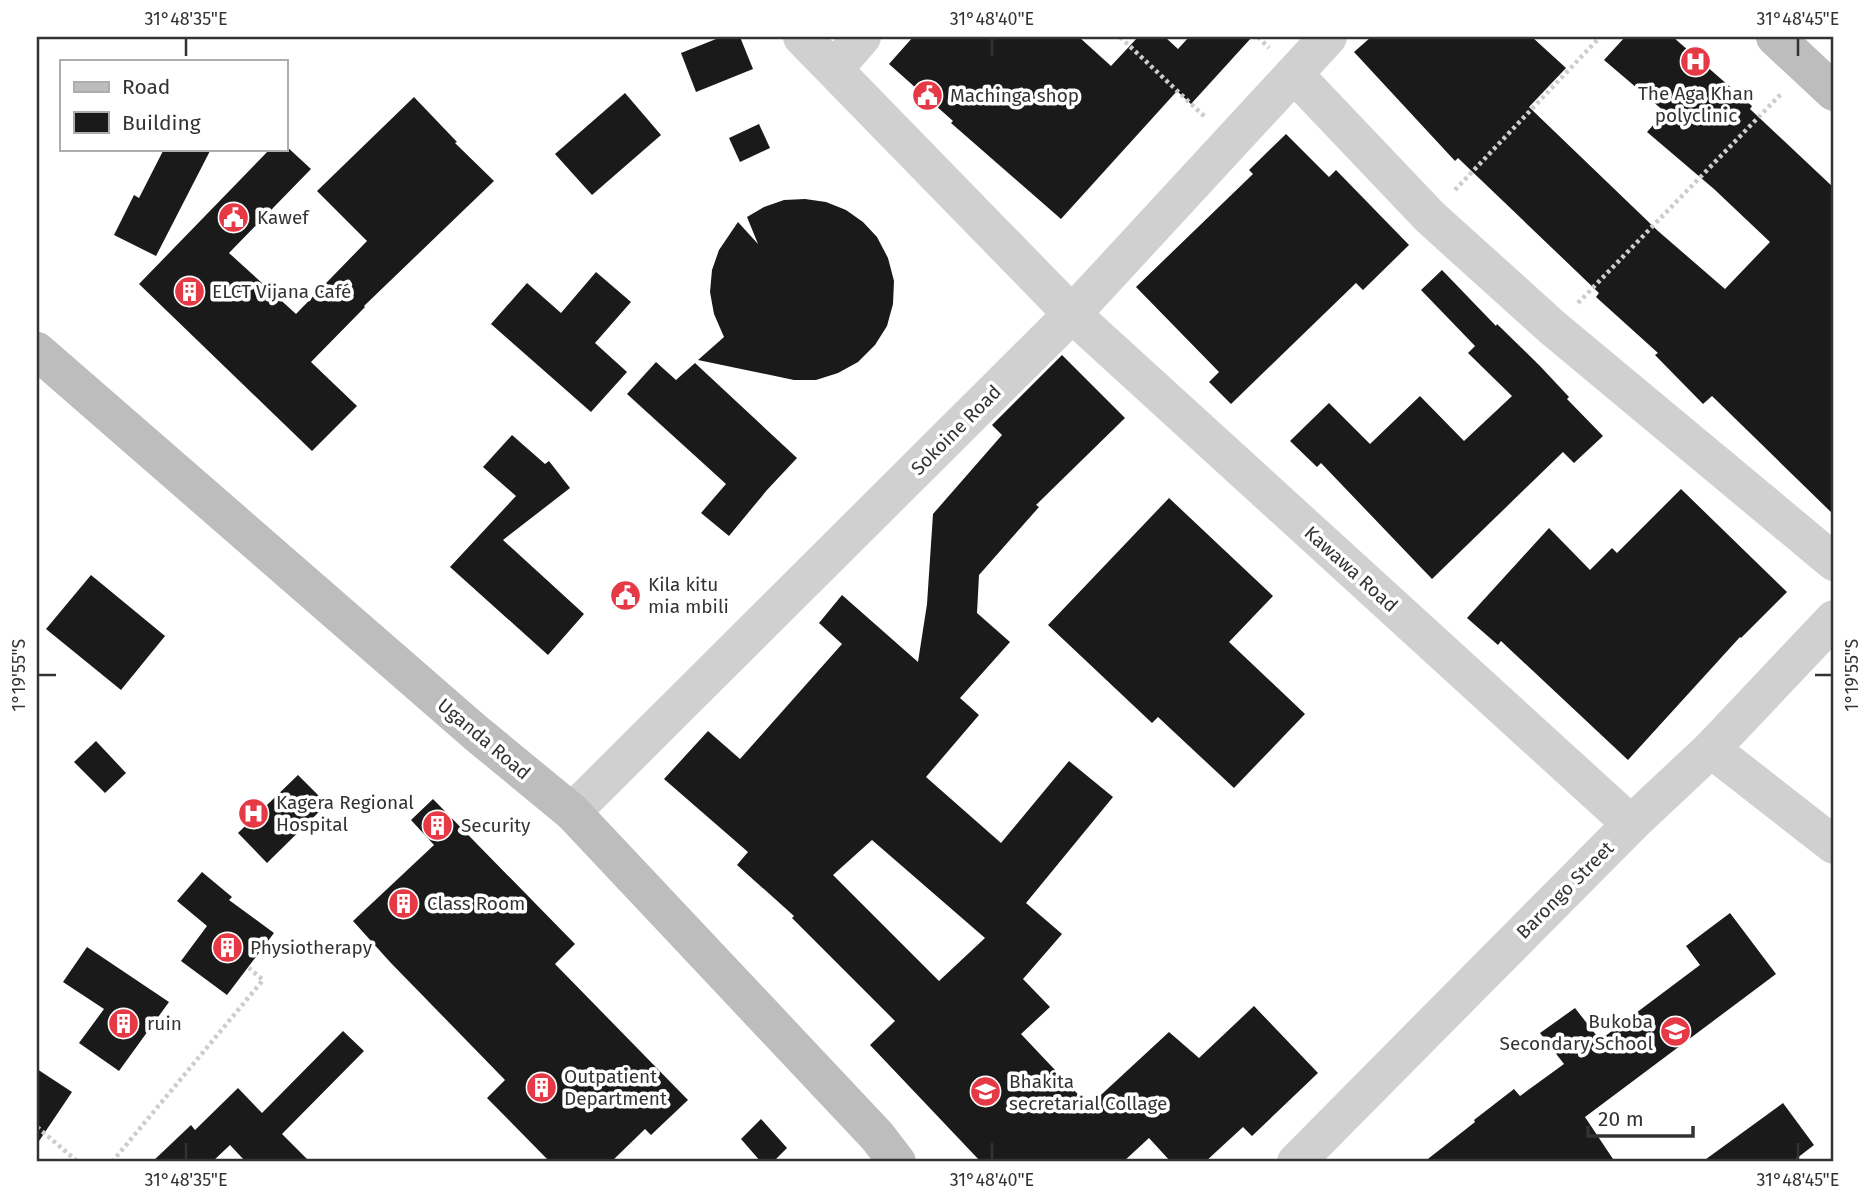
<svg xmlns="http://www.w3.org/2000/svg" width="1871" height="1199" font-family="'Fira Sans',sans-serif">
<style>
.building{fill:#1a1a1a;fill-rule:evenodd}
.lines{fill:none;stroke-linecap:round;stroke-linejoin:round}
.path{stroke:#cdcdcd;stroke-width:4.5;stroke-dasharray:3.5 3.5;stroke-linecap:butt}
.street{stroke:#d0d0d0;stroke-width:38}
.secondary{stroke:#bdbdbd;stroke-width:38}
.ticks{fill:none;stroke:#333;stroke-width:2.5}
.labels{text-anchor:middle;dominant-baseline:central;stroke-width:7;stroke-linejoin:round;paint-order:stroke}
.poi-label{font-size:19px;fill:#333;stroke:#fff;text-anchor:start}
.street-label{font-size:19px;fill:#333;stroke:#fff}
.neatline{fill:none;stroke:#333;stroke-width:2.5}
.ticks-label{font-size:18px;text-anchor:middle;fill:#333}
</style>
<rect width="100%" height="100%" fill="#fff"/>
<!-- building -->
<g class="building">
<polygon points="721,37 740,37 753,69 696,92 681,53"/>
<polygon points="913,37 1079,37 1111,66 1138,37 1165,37 1178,49 1189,37 1252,37 1191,104 1177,91 1061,219 951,123 953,121 889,64"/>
<polygon points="1371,37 1532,37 1566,68 1529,107 1658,231 1725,289 1770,242 1714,189 1647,132 1665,112 1604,60 1625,37 1673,37 1752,106 1750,109 1834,188 1834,515 1712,396 1703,404 1655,355 1658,353 1596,297 1599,293 1458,158 1455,161 1354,52"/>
<polygon points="625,93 661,135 592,195 555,154"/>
<polygon points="414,97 457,142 455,143 494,181 364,306 365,307 311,362 357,406 312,451 139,284 270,149 285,149 285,145 311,169 229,253 296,314 367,241 317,191"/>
<polygon points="759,124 770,148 740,162 729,138"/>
<polygon points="1286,134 1329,177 1336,170 1409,245 1363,290 1356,283 1231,404 1209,382 1219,372 1136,287 1253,174 1249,170"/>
<polygon points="164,149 211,149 156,256 114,235 134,195 139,198"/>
<polygon points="805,199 826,202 846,210 863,222 877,237 888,258 894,281 893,304 887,326 875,345 858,362 838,373 816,380 794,380 698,360 724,337 714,314 710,292 712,270 719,250 738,222 758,244 747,217 764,207 784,200"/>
<polygon points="1442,270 1496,326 1497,324 1540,366 1569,397 1567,399 1603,436 1574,463 1563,452 1432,579 1321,463 1317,467 1290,441 1329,403 1370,444 1420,396 1464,441 1512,396 1468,353 1475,346 1421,290"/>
<polygon points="596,272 631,302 595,343 627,372 591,412 491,324 527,283 561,313"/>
<path d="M1062 355 1125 418 1036 505 1039 507 979 575 977 613 1010 642 960 698 979 715 926 777 1001 843 1069 761 1113 797 1026 903 1062 934 1023 979 1050 1007 1021 1034 1089 1106 1169 1032 1199 1058 1254 1006 1318 1073 1252 1136 1243 1127 1205 1162H1171L1149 1138 1123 1162H981L870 1045 895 1021 792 918 794 916 737 865 748 852 664 779 708 731 740 759 842 644 819 623 842 595 918 662 927 604 933 514 1002 435 992 425ZM872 840 985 938 939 981 833 875Z"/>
<polygon points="656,362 676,380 695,363 797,458 767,490 729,536 701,513 726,484 627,394"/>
<polygon points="512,435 545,464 549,461 570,488 503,540 584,614 548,655 450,567 516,496 483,467"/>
<polygon points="1681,489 1787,592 1741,638 1740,637 1628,760 1501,641 1498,645 1467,618 1549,528 1590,570 1612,548 1617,553"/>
<polygon points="1169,498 1273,596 1229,642 1305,714 1234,788 1158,717 1152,723 1048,625"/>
<polygon points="91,575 165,636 121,690 46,629"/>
<polygon points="96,741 126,773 105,793 74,762"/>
<polygon points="298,775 327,804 267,863 238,833"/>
<polygon points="433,799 575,944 555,964 688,1100 651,1135 645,1129 611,1162 550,1162 487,1098 505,1080 390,962 353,921 434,845 411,820"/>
<polygon points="202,872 232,897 229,900 274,933 227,995 181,961 207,926 177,901"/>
<polygon points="1730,913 1776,974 1585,1117 1615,1162 1424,1162 1475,1122 1474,1120 1514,1089 1520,1096 1564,1064 1540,1033 1575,1008 1600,1040 1700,965 1686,946"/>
<polygon points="87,947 169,1002 119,1071 79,1043 104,1009 63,982"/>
<polygon points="343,1031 364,1051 282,1134 310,1162 246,1162 230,1145 212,1162 152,1162 191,1125 195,1130 238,1088 262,1113"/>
<polygon points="37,1069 72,1092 37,1144"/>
<polygon points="1783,1103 1814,1145 1792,1162 1702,1162"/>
<polygon points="761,1119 787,1148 773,1162 761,1162 741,1139"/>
</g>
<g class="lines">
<!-- path -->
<g class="path">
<polyline points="1120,37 1205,117"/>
<polyline points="1258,37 1269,48"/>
<polyline points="1455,190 1600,37"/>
<polyline points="1578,303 1782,93"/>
<polyline points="37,1127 78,1162"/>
<polyline points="112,1162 263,980 249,968"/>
</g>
<!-- street -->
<g class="street">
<polyline points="802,37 1072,314 1631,824"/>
<polyline points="834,69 862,37"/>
<polyline points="1294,74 1430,217 1553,328 1834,562"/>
<polyline points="1711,749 1834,845"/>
<polyline points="572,812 1072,314 1328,37"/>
<polyline points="1296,1162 1631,824 1711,749 1834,619"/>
</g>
<!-- secondary -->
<g class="secondary">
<polyline points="1775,37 1834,92"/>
<polyline points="37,351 476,733 572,812 877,1136 897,1162"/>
</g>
</g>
<!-- ticks -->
<path class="ticks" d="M186 38V56M992 38V56M1798 38V56M38 675H56M1815 675H1832M186 1143V1160M992 1143V1160M1798 1143V1160"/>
<!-- icons -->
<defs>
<symbol id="hospital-disc" viewBox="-11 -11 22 22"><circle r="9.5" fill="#e63946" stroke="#fff"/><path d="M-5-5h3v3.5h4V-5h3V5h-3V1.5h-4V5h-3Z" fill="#fff"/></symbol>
<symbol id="civic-disc" viewBox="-11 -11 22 22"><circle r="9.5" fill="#e63946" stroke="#fff"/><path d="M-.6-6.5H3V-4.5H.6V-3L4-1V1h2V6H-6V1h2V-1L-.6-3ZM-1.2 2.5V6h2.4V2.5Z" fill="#fff"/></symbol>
<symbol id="building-disc" viewBox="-11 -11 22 22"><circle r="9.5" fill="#e63946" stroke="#fff"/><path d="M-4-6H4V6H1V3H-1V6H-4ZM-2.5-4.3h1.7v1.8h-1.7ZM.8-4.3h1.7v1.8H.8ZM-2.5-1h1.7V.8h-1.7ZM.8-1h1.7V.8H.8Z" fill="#fff"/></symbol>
<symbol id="school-disc" viewBox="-11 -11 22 22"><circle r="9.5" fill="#e63946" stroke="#fff"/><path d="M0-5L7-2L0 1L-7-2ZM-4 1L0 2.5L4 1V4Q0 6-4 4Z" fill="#fff"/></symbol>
</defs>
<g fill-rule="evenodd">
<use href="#hospital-disc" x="1678" y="44" width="35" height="35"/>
<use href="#civic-disc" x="910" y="78" width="35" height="35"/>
<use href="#civic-disc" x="216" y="200" width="35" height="35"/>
<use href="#building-disc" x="172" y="274" width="35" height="35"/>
<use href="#civic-disc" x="608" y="578" width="35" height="35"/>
<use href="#hospital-disc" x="236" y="796" width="35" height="35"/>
<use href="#building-disc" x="420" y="808" width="35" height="35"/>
<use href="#building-disc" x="386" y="886" width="35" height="35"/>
<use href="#building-disc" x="210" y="930" width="35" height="35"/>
<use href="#building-disc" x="106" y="1006" width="35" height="35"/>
<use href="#school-disc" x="1658" y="1014" width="35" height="35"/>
<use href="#building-disc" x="524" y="1070" width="35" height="35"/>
<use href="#school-disc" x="968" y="1074" width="35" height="35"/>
</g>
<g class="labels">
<!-- poi labels -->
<g class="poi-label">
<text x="1696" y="93" text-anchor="middle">The Aga Khan<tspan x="1696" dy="22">polyclinic</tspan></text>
<text x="950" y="95">Machinga shop</text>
<text x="257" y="217">Kawef</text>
<text x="212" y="291">ELCT Vijana Café</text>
<text x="648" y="584">Kila kitu<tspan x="648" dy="22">mia mbili</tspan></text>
<text x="276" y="802">Kagera Regional<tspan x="276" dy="22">Hospital</tspan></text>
<text x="461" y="825">Security</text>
<text x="427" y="903">Class Room</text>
<text x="250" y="947">Physiotherapy</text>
<text x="1653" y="1021" text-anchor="end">Bukoba<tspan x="1653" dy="22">Secondary School</tspan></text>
<text x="147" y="1023">ruin</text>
<text x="564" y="1076">Outpatient<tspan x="564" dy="22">Department</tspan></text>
<text x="1009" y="1081">Bhakita<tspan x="1009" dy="22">secretarial Collage</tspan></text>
</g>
<!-- street labels -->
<g class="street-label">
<text transform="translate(956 430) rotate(-45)">Sokoine Road</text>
<text transform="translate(1351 569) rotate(42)">Kawawa Road</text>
<text transform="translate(484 739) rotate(40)">Uganda Road</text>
<text transform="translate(1565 890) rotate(-45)">Barongo Street</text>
</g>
</g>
<!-- border -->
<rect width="1871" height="1199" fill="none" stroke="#ffffff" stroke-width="77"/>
<!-- legend -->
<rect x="60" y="60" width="228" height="91" fill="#ffffff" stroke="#adadad" stroke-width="2"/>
<rect x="74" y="82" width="35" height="10" fill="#bdbdbd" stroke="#adadad" stroke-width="2"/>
<text x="122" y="94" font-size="21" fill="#333333">Road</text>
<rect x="74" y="112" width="35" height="21" fill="#1a1a1a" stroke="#adadad" stroke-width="2"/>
<text x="122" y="130" font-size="21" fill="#333333">Building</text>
<!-- scale -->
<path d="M1588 1126v10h105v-10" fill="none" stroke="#333333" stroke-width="3.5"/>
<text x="1598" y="1126" font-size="21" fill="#333333" stroke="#ffffff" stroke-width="5" paint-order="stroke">20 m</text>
<rect x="38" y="38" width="1794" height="1122" class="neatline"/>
<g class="ticks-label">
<text x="186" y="25">31°48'35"E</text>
<text x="992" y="25">31°48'40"E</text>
<text x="1798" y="25">31°48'45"E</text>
<text transform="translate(19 675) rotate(-90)" y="6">1°19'55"S</text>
<text transform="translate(1852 675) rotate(-90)" y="6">1°19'55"S</text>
<text x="186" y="1186">31°48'35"E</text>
<text x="992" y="1186">31°48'40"E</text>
<text x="1798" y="1186">31°48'45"E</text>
</g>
</svg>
